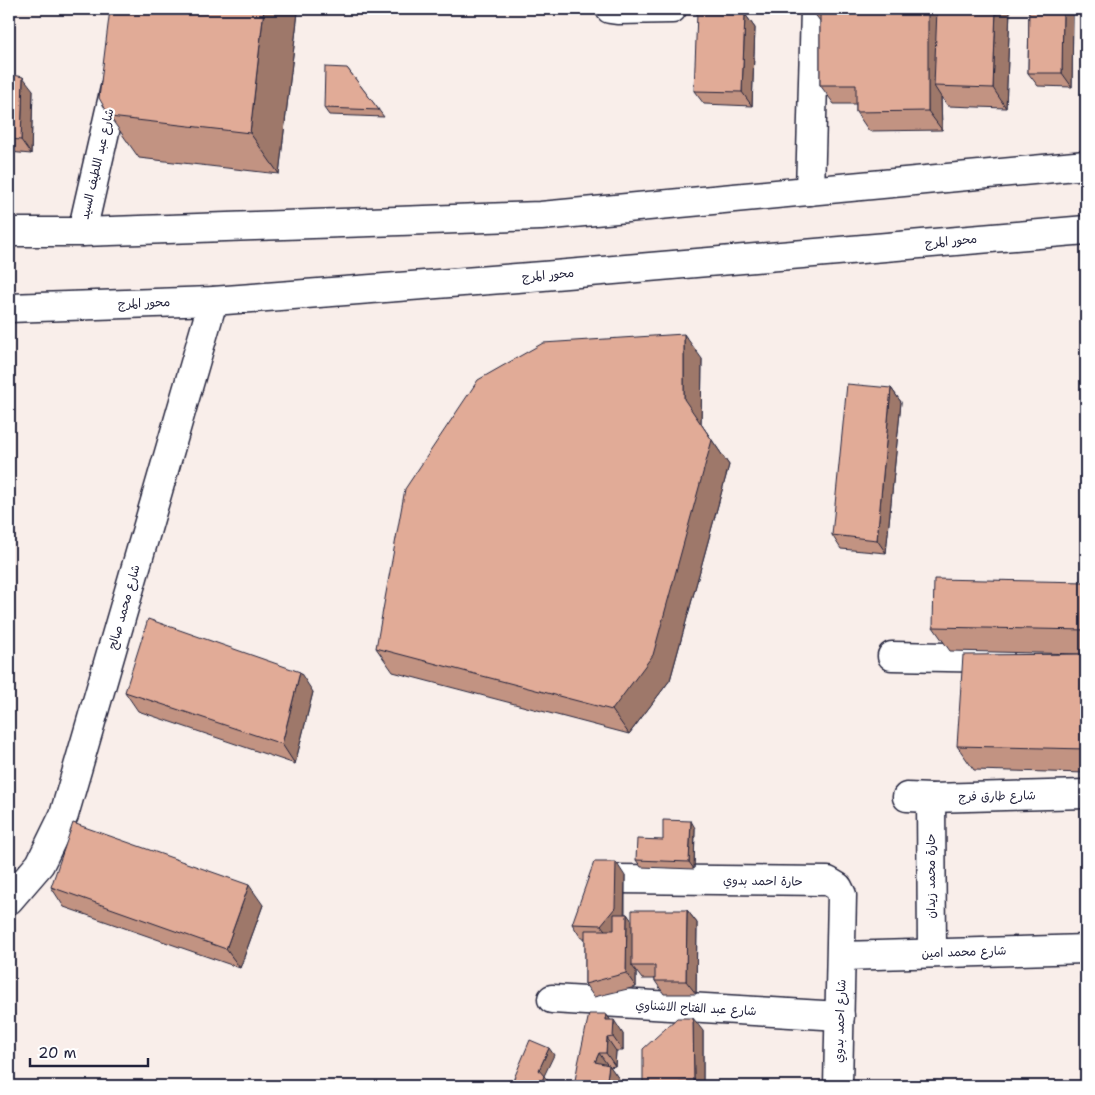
<svg xmlns="http://www.w3.org/2000/svg" width="1095" height="1095" font-family="'Shantell Sans','Playpen Sans Arabic',sans-serif">
<style>
.lines{fill:none;stroke-linecap:round;stroke-linejoin:round}
.minor-casing{stroke:#22223b;stroke-width:31}
.secondary-casing{stroke:#22223b;stroke-width:31}
.minor{stroke:#fff;stroke-width:28}
.secondary{stroke:#fff;stroke-width:28}
.wall{fill:#c29382;stroke:#22223b}
.shaded-wall{fill:#9e786a;stroke:#22223b}
.building{fill:#e1ab97;stroke:#22223b}
.labels{text-anchor:middle;dominant-baseline:central;stroke-width:4.5;stroke-linejoin:round;paint-order:stroke}
.street-label{font-size:12px;fill:#22223b;stroke:#fff}
</style>
<rect width="100%" height="100%" fill="#f9eeea"/>
<filter id="ink" filterUnits="userSpaceOnUse"><feTurbulence type="fractalNoise" baseFrequency=".02" numOctaves="2"/><feDisplacementMap in="SourceGraphic" scale="10" xChannelSelector="R" yChannelSelector="G"/><feConvolveMatrix kernelMatrix="1 2 1 2 8 2 1 2 1" color-interpolation-filters="sRGB"/></filter>
<g filter="url(#ink)">
<g class="lines">
<defs>
<g id="minor">
<polyline points="610,9 617,10 672,9"/>
<polyline points="810,191 815,9"/>
<polyline points="82,232 133,9"/>
<polyline points="892,656 1000,658"/>
<polyline points="907,797 931,798 1086,794"/>
<polyline points="931,798 932,953"/>
<polyline points="616,879 828,881 838,887 842,895 838,1086"/>
<polyline points="9,900 40,864 64,815 213,301"/>
<polyline points="842,956 1086,949"/>
<polyline points="552,999 840,1016"/>
</g>
<g id="secondary">
<polyline points="9,232 82,232 541,216 1086,165"/>
<polyline points="9,308 213,301 543,276 1086,230"/>
</g>
</defs>
<!-- minor casing -->
<use href="#minor" class="minor-casing"/>
<!-- secondary casing -->
<use href="#secondary" class="secondary-casing"/>
<!-- minor -->
<use href="#minor" class="minor"/>
<!-- secondary -->
<use href="#secondary" class="secondary"/>
</g>
<!-- wall -->
<g class="wall">
<polygon points="110,9 295,9 298,12 279,174 139,158 110,117"/>
<polygon points="811,9 1010,9 1006,108 948,106 941,97 942,130 869,131 856,112 856,104 834,104 820,85 820,21"/>
<polygon points="1029,9 1073,9 1072,87 1038,86 1028,73"/>
<polygon points="745,14 755,28 752,106 704,104 694,91"/>
<polygon points="347,68 384,117 329,115 324,108"/>
<polygon points="9,74 33,90 31,154 9,152"/>
<polygon points="702,359 701,424 729,465 670,680 629,734 393,672 376,648"/>
<polygon points="891,388 901,402 886,553 841,549 832,535"/>
<polygon points="1086,582 1086,773 974,770 957,746 1081,654 950,651 933,627"/>
<polygon points="125,692 313,692 295,764 138,711"/>
<polygon points="695,828 694,869 641,867 636,860 663,840"/>
<polygon points="625,876 625,914 627,914 632,922 687,910 697,923 696,994 664,994 655,981 655,979 642,979 636,971 636,987 594,997 585,984 585,938 581,938 572,924"/>
<polygon points="51,887 263,905 240,968 64,907"/>
<polygon points="606,1014 610,1020 623,1034 623,1051 616,1051 615,1066 610,1067 619,1079 574,1086"/>
<polygon points="703,1031 703,1086 643,1086"/>
</g>
<!-- shaded-wall -->
<g class="shaded-wall">
<polygon points="264,9 295,9 298,12 279,174 250,133"/>
<polygon points="927,9 941,9 934,86 941,97 942,130 928,111"/>
<polygon points="996,9 1010,9 1006,108 993,88"/>
<polygon points="1063,9 1073,9 1072,87 1062,73"/>
<polygon points="745,14 755,28 752,106 742,92"/>
<polygon points="23,77 33,90 31,154 21,140"/>
<polygon points="684,334 702,359 701,424 729,465 670,680 629,734 612,710 684,399"/>
<polygon points="891,388 901,402 886,553 877,540"/>
<polygon points="300,672 313,692 295,764 282,744"/>
<polygon points="691,821 695,828 694,869 689,862"/>
<polygon points="616,862 625,876 624,922 611,938 601,925"/>
<polygon points="249,885 263,905 240,968 226,949"/>
<polygon points="687,910 697,923 696,994 686,981"/>
<polygon points="627,914 637,928 632,966 636,971 636,987 626,973"/>
<polygon points="606,1014 614,1025 614,1020 623,1034 623,1051 613,1037 606,1020"/>
<polygon points="693,1018 703,1031 703,1086 696,1086 694,1083"/>
<polygon points="607,1038 616,1051 615,1066 606,1053"/>
<polygon points="549,1048 554,1055 544,1076 549,1082 548,1086 540,1086 539,1070"/>
<polygon points="599,1053 609,1067 595,1062"/>
<polygon points="609,1065 619,1079 618,1086 606,1086"/>
</g>
<!-- building -->
<g class="building">
<polygon points="110,9 264,9 250,133 110,117 99,98"/>
<polygon points="820,9 928,9 928,111 856,112 856,85 820,85"/>
<polygon points="937,9 996,9 993,88 934,86"/>
<polygon points="1029,9 1063,9 1062,73 1028,73"/>
<polygon points="697,13 745,14 742,92 694,91"/>
<polygon points="325,67 347,68 379,110 324,108"/>
<polygon points="9,74 23,77 21,140 9,139"/>
<polygon points="684,334 684,399 712,440 653,655 612,710 376,648 405,489 478,380 543,343"/>
<polygon points="847,384 891,388 877,540 832,535"/>
<polygon points="934,579 1086,582 1086,630 933,627"/>
<polygon points="148,619 300,672 282,744 125,692"/>
<polygon points="1086,654 1086,749 957,746 963,655"/>
<polygon points="663,820 691,821 689,862 636,860 637,839 663,840"/>
<polygon points="73,823 249,885 226,949 51,887"/>
<polygon points="594,862 616,862 615,908 601,925 572,924"/>
<polygon points="632,910 687,910 686,981 655,981 655,966 632,966"/>
<polygon points="614,914 627,914 626,973 585,984 585,930 614,930"/>
<polygon points="589,1014 606,1014 606,1020 614,1020 613,1037 607,1038 606,1053 599,1053 595,1062 609,1065 606,1086 574,1086 578,1064"/>
<polygon points="677,1018 693,1018 694,1083 679,1083 679,1086 643,1086 643,1049"/>
<polygon points="530,1040 549,1048 539,1070 544,1076 540,1086 520,1086 512,1083"/>
</g>
</g>
<g class="labels">
<!-- street labels -->
<g class="street-label">
<text transform="translate(97 164) rotate(-77)">شارع عبد اللطيف السيد</text>
<text transform="translate(951 241) rotate(-5)">محور المرج</text>
<text transform="translate(548 275) rotate(-5)">محور المرج</text>
<text transform="translate(144 303) rotate(-2)">محور المرج</text>
<text transform="translate(124 607) rotate(-74)">شارع محمد صالح</text>
<text transform="translate(997 796) rotate(-1)">شارع طارق فرج</text>
<text transform="translate(931 876) rotate(-90)">حارة محمد زيدان</text>
<text transform="translate(763 881) rotate(1)">حارة احمد بدوي</text>
<text transform="translate(964 952) rotate(-2)">شارع محمد امين</text>
<text transform="translate(696 1008) rotate(3)">شارع عبد الفتاح الاشناوي</text>
<text transform="translate(840 1021) rotate(-88)">شارع احمد بدوي</text>
</g>
</g>
<!-- margin -->
<rect width="1095" height="1095" fill="none" stroke="#fff" stroke-width="30"/>
<rect x="15" y="15" width="1065" height="1065" fill="none" stroke="#22223b" stroke-width="2" filter="url(#ink)"/>
<!-- scale -->
<path d="M30 1058v8h118v-8" fill="none" stroke="#22223b" stroke-width="2.5"/>
<text x="38" y="1058" font-size="15" fill="#22223b" stroke="#ffffff" stroke-width="4" paint-order="stroke">20 m</text>
</svg>
